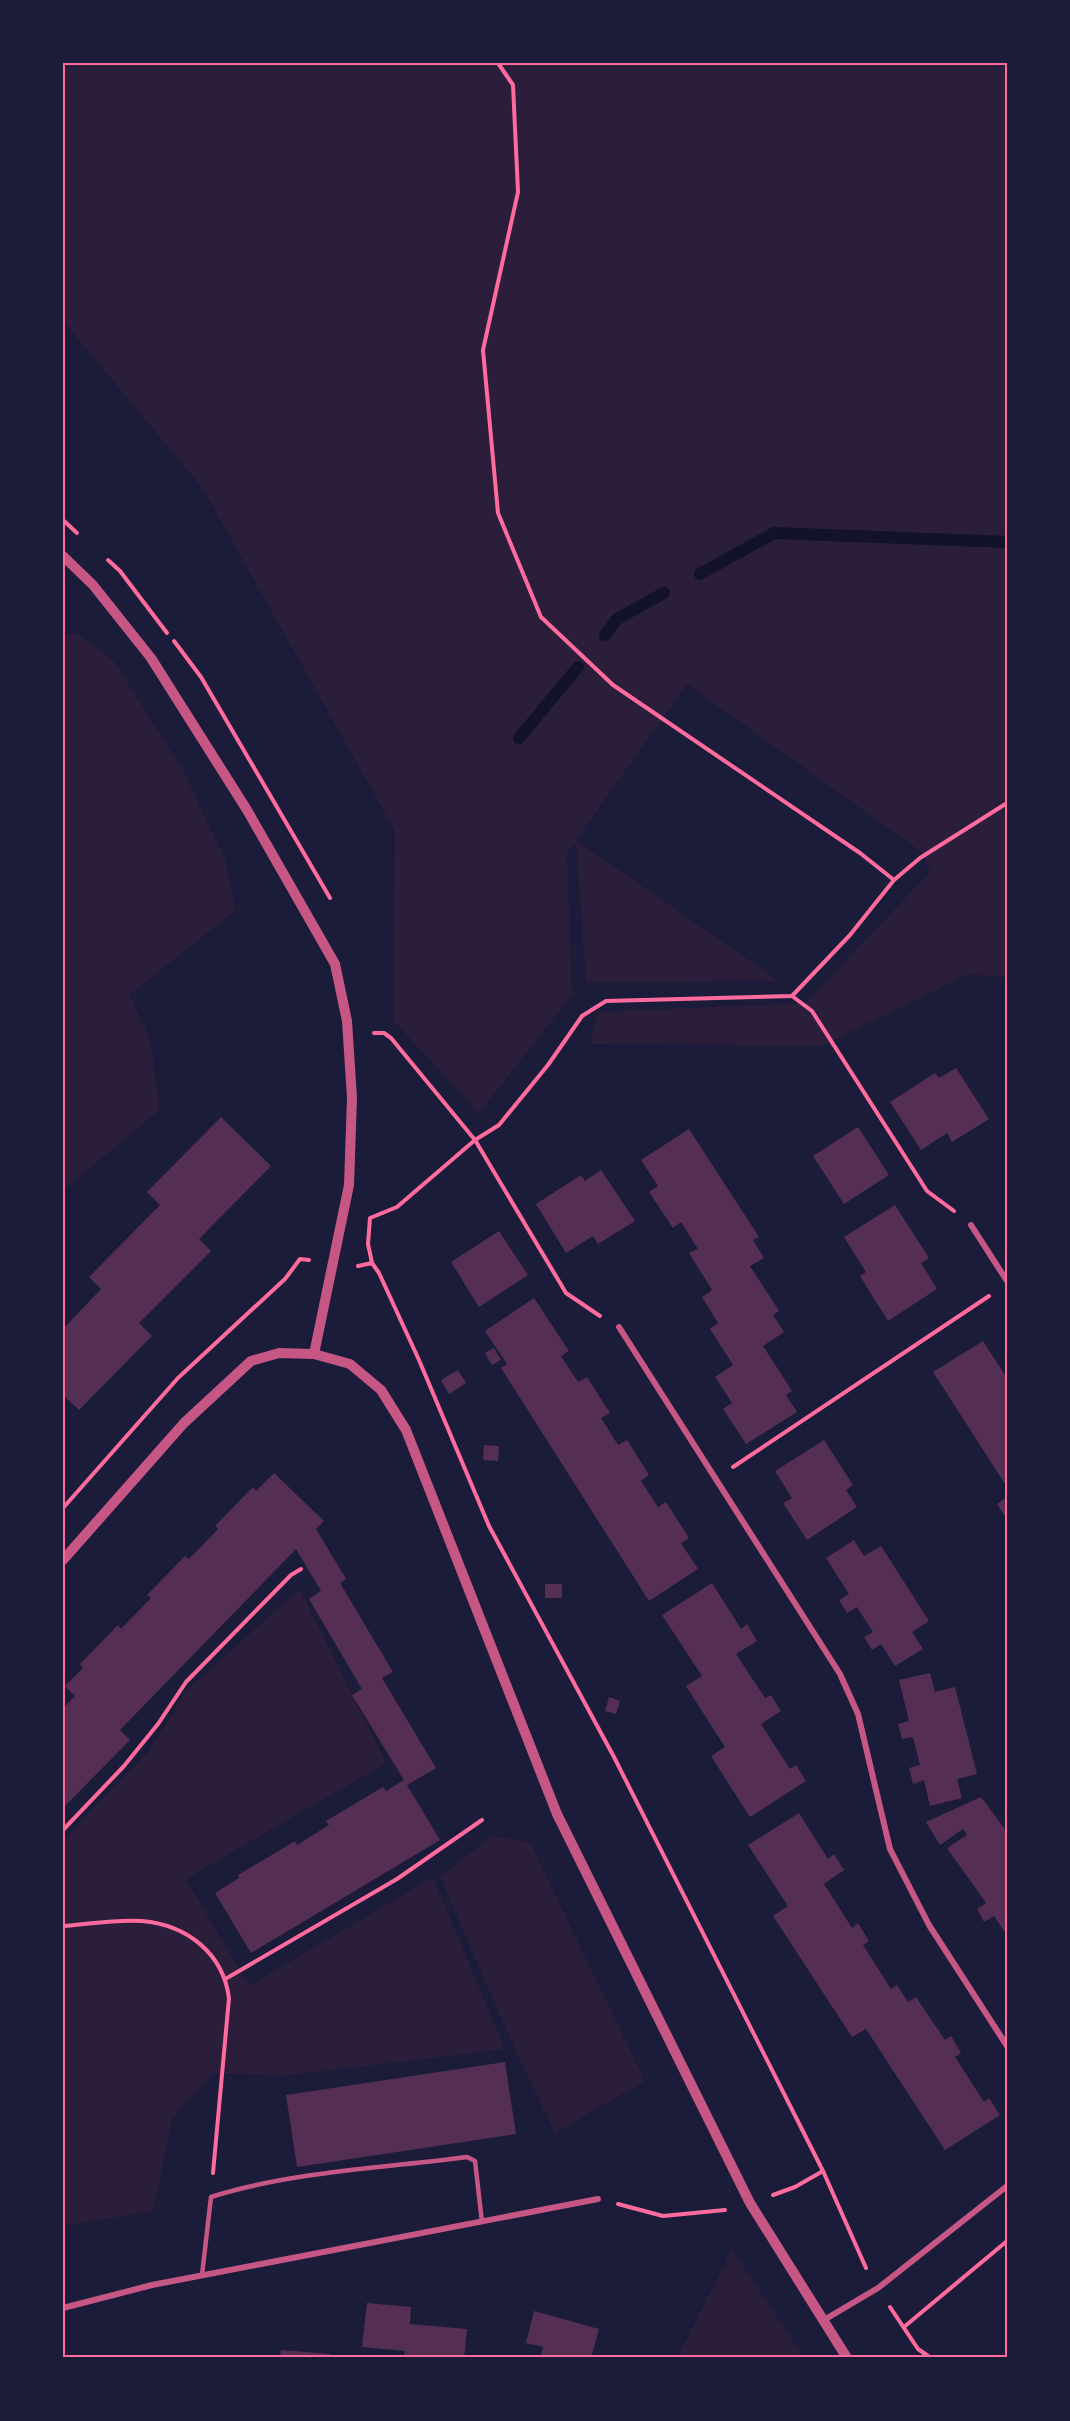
<svg xmlns="http://www.w3.org/2000/svg" width="1070" height="2421" font-family="'Space Grotesk',sans-serif">
<style>
.green{fill:#2a1e3b}
.lines{fill:none;stroke-linecap:round;stroke-linejoin:round}
.stream{stroke:#12122b;stroke-width:12}
.building{fill:#542f53}
.path{stroke:#ff6b9d;stroke-width:4}
.service{stroke:#c65784;stroke-width:4.5}
.minor{stroke:#c65784;stroke-width:6}
.tertiary{stroke:#c65784;stroke-width:10}
.neatline{fill:none;stroke:#ff6b9d;stroke-width:2}
</style>
<rect width="100%" height="100%" fill="#1b1b3a"/>
<!-- green -->
<g class="green">
<polygon points="63,63 1007,63 1007,978 969,974 822,1046 590,1044 598,1012 806,1003 930,872 923,853 687,684 576,840 779,981 586,982 576,841 567,854 572,995 479,1113 393,1020 395,831 203,489 63,321"/>
<polygon points="76,633 113,660 184,772 226,862 235,911 129,995 150,1038 160,1110 63,1190 63,635"/>
<polygon points="300,1589 386,1763 186,1879 249,1986 433,1877 505,2049 284,2076 213,2073 173,2117 153,2211 63,2226 63,1840 148,1752 188,1689"/>
<polygon points="492,1836 530,1842 645,2081 555,2133 520,2061 440,1877"/>
<polygon points="732,2250 800,2352 803,2358 677,2358"/>
</g>
<g class="lines">
<!-- stream -->
<g class="stream">
<polyline points="700,574 774,533 1007,542"/>
<polyline points="605,635 617,619 664,593"/>
<polyline points="519,738 578,667"/>
</g>
</g>
<!-- building -->
<g class="building">
<polygon points="956,1068 989,1119 952,1142 947,1133 921,1150 890,1102 935,1073 939,1078"/>
<polygon points="221,1117 271,1166 199,1239 211,1251 139,1323 152,1336 79,1410 63,1395 63,1329 101,1289 89,1277 160,1205 147,1192"/>
<polygon points="858,1127 889,1175 844,1204 813,1156"/>
<polygon points="689,1129 759,1237 753,1240 764,1258 750,1266 779,1311 773,1315 784,1332 763,1346 792,1391 786,1395 797,1412 746,1444 723,1409 732,1403 715,1377 733,1365 710,1329 718,1323 702,1297 712,1290 689,1253 698,1249 681,1222 673,1228 649,1192 658,1186 641,1160"/>
<polygon points="601,1170 635,1221 598,1244 593,1236 566,1253 536,1204 581,1175 585,1181"/>
<polygon points="895,1205 929,1258 921,1263 937,1289 888,1321 860,1276 866,1272 844,1237"/>
<polygon points="499,1231 528,1275 479,1307 451,1262"/>
<polygon points="534,1298 569,1351 561,1356 578,1382 587,1377 610,1413 601,1418 618,1445 627,1440 649,1475 641,1481 658,1507 666,1502 689,1538 681,1543 698,1569 649,1601 501,1368 507,1364 485,1331"/>
<polygon points="983,1341 1007,1378 1007,1487 933,1372"/>
<polygon points="494,1348 501,1360 492,1365 485,1353"/>
<polygon points="458,1370 466,1383 449,1394 441,1380"/>
<polygon points="824,1440 853,1485 846,1490 857,1507 807,1540 783,1503 792,1498 775,1471"/>
<polygon points="484,1445 499,1446 498,1461 483,1460"/>
<polygon points="274,1473 324,1521 316,1529 346,1579 340,1583 393,1672 382,1678 436,1768 407,1785 440,1840 251,1953 215,1893 239,1878 238,1875 295,1841 297,1845 329,1825 326,1821 383,1787 386,1791 404,1780 352,1695 362,1689 309,1599 321,1591 296,1549 120,1730 130,1740 63,1808 63,1708 75,1696 65,1686 83,1668 80,1664 118,1625 121,1629 151,1598 147,1595 185,1556 189,1559 218,1529 215,1526 253,1487 256,1491"/>
<polygon points="1007,1497 1007,1520 997,1504"/>
<polygon points="854,1540 864,1556 881,1546 929,1621 912,1632 923,1649 895,1666 881,1644 872,1650 864,1637 873,1632 857,1607 847,1613 839,1600 849,1594 826,1558"/>
<polygon points="712,1583 741,1629 747,1624 757,1641 736,1654 765,1698 771,1695 781,1711 761,1724 790,1769 796,1765 806,1781 750,1817 711,1756 725,1747 686,1686 702,1676 662,1615"/>
<rect x="545" y="1584" width="17" height="14"/>
<polygon points="930,1673 935,1692 955,1687 977,1774 957,1779 962,1798 930,1806 924,1780 913,1784 909,1768 920,1765 913,1737 902,1739 898,1724 909,1721 899,1680"/>
<polygon points="609,1697 620,1701 616,1714 605,1711"/>
<polygon points="981,1797 1007,1832 1007,1936 994,1916 984,1922 977,1909 986,1903 947,1848 967,1835 963,1829 940,1845 926,1822"/>
<polygon points="799,1813 828,1859 834,1854 844,1870 824,1884 852,1928 858,1923 869,1941 863,1945 891,1989 897,1985 908,2002 916,1997 945,2040 951,2036 961,2053 955,2057 984,2102 989,2098 1000,2115 945,2150 866,2029 852,2037 773,1916 788,1906 748,1845"/>
<polygon points="505,2062 516,2134 297,2167 286,2095"/>
<polygon points="367,2303 411,2307 410,2324 467,2329 464,2358 412,2358 412,2355 404,2355 405,2351 362,2347"/>
<polygon points="534,2311 599,2329 591,2358 540,2358 543,2347 526,2343"/>
<polygon points="281,2350 330,2354 329,2358 280,2358"/>
</g>
<g class="lines">
<!-- path -->
<g class="path">
<polyline points="498,63 513,85 518,192 483,350 498,513 541,617 613,685 860,853 894,880"/>
<polyline points="63,520 77,533"/>
<polyline points="108,560 120,571 167,633"/>
<polyline points="174,641 201,677 330,898"/>
<polyline points="792,996 812,1011 927,1191 954,1211"/>
<polyline points="374,1033 384,1033 391,1038 475,1140 566,1293 600,1316"/>
<polyline points="372,1263 368,1244 370,1218 397,1207 475,1140 499,1125 548,1065 582,1016 606,1001 792,996 850,935 894,880 920,858 1007,803"/>
<polyline points="358,1266 372,1263 379,1273 419,1360 489,1526 614,1757 823,2171 866,2268"/>
<polyline points="733,1467 989,1296"/>
<polyline points="63,1508 178,1378 285,1279 300,1259 309,1260"/>
<polyline points="63,1830 124,1766 158,1724 186,1682 291,1575 301,1569"/>
<path d="M63 1926C89 1924 117 1919 142 1921 187 1925 223 1953 229 1998L213 2173"/>
<polyline points="227,1978 397,1879 482,1820"/>
<polyline points="773,2195 795,2187 823,2171"/>
<polyline points="618,2204 663,2216 725,2210"/>
<polyline points="890,2307 918,2349 931,2358"/>
<polyline points="904,2327 1007,2241"/>
</g>
<!-- service -->
<path class="service" d="M202 2275 211 2197C289 2172 384 2168 467 2157L475 2161 482 2222"/>
<!-- minor -->
<g class="minor">
<polyline points="971,1225 1007,1281"/>
<polyline points="619,1327 840,1674 858,1714 890,1849 929,1925 1007,2046"/>
<polyline points="63,2308 152,2285 598,2199"/>
<polyline points="824,2320 878,2288 1007,2186"/>
</g>
<!-- tertiary -->
<g class="tertiary">
<polyline points="63,556 93,585 151,658 247,810 335,964 347,1021 352,1098 349,1185 314,1354"/>
<polyline points="63,1560 184,1423 251,1361 279,1353 314,1354 350,1364 381,1390 406,1430 557,1814 750,2203 847,2358"/>
</g>
</g>
<!-- border -->
<rect width="1070" height="2421" fill="none" stroke="#1b1b3a" stroke-width="129"/>
<rect x="64" y="64" width="942" height="2292" class="neatline"/>
</svg>
